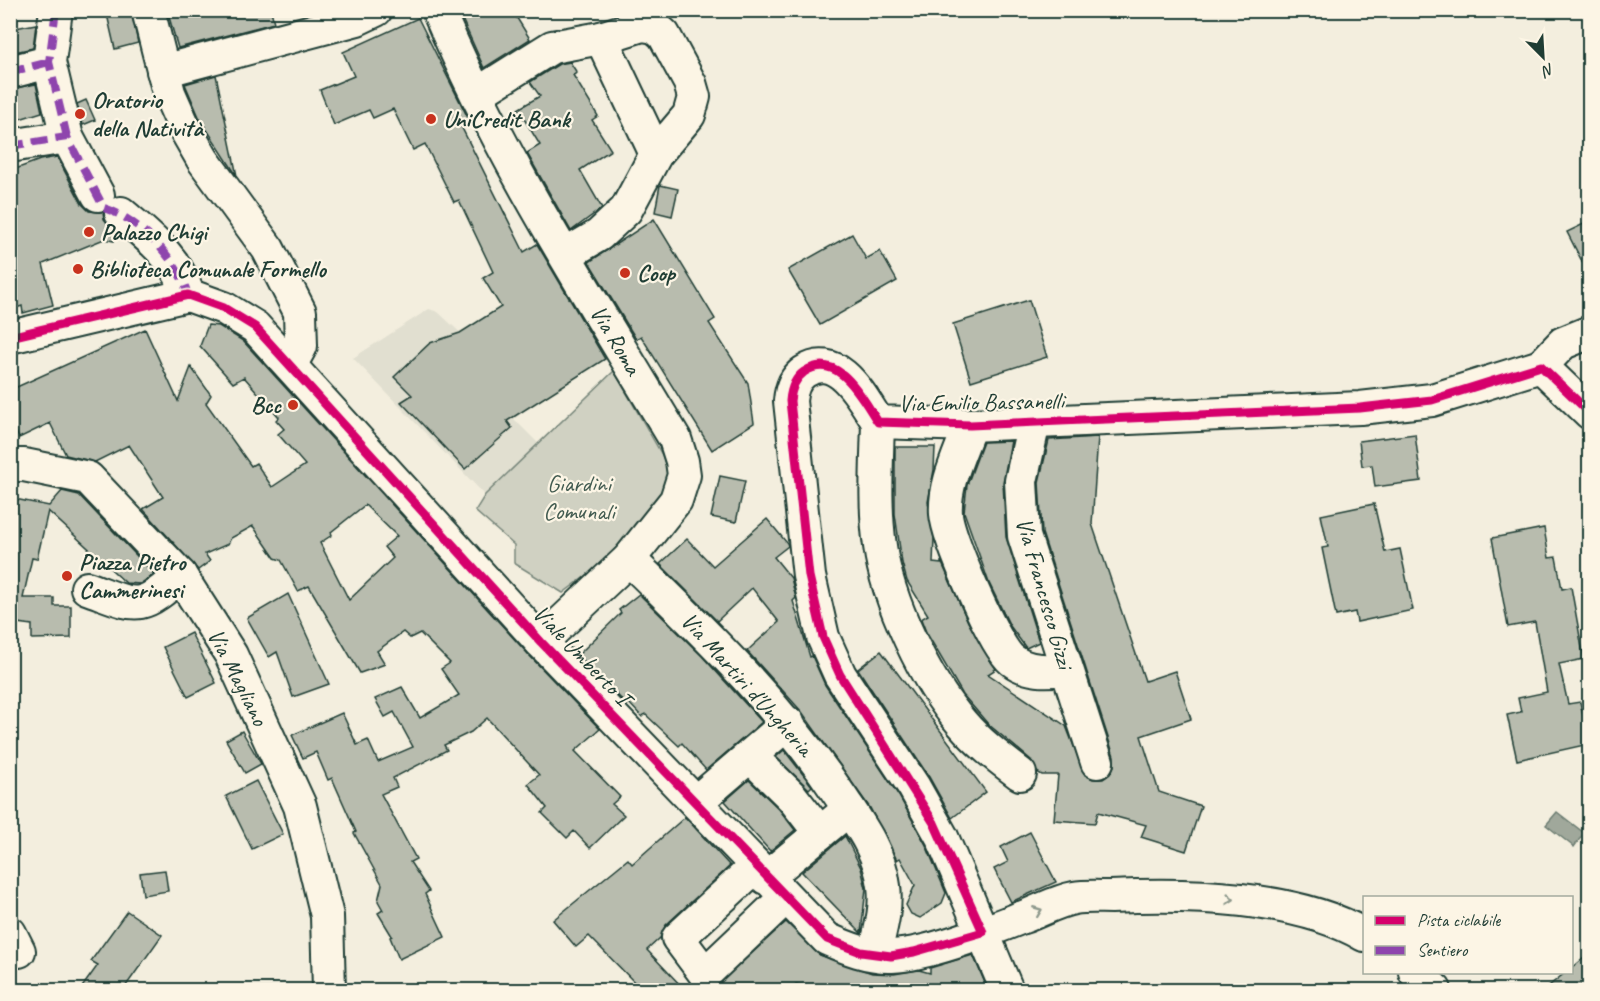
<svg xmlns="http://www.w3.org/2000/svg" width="1600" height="1001" font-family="Caveat,sans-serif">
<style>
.built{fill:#e1dfd0}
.green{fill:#d0d1c2;stroke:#78877b;stroke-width:1.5}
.water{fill:#a0a89b;stroke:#6c7d72;stroke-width:1.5}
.building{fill:#b8bcae;stroke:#1f3d34;stroke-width:1.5;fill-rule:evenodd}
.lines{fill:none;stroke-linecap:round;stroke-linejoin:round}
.minor-casing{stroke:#1f3d34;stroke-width:36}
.minor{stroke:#fcf5e5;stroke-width:32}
.quiet{stroke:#8e44ad;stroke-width:8;stroke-dasharray:15 8;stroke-linecap:butt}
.cycleway-casing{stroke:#fcf5e5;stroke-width:13}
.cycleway{stroke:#d6006c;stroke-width:9}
.oneway{stroke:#8e998c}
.poi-dot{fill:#c8321e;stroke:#fcf5e5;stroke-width:2}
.labels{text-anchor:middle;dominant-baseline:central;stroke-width:4.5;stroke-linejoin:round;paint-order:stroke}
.poi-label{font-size:24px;font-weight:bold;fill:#1f3d34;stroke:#fcf5e5;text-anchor:start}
.street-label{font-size:24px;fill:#1f3d34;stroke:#fcf5e5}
.park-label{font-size:24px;fill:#425b50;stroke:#fcf5e5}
</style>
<rect width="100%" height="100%" fill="#f3eede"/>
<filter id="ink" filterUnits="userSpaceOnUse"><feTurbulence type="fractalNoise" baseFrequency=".0167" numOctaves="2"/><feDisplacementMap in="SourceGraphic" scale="12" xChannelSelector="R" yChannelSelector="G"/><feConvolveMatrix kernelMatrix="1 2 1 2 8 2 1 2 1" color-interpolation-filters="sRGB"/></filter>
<g filter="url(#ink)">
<!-- built -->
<polygon class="built" points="429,309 438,312 479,350 529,407 514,419 539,444 485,495 353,358"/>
<!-- green -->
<polygon class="green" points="614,371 662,455 668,471 668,488 631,542 563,593 514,563 514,545 475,511 485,495"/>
<!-- water -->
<polygon class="water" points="1557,812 1584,833 1574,847 1546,825"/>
<!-- building -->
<g class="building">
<polygon points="106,10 131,10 138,43 115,49"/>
<polygon points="167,10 271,10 274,23 178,48"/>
<polygon points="458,10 512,10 530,39 484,68"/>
<polygon points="418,18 470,122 461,126 524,252 537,244 605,359 507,421 512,428 465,469 401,402 412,395 394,377 430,343 460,333 501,307 483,278 493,272 459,200 454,202 425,144 413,150 393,109 373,118 369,110 334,125 320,90 354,76 343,52"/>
<polygon points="36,24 33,48 10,53 10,29"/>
<polygon points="570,62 577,73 573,75 598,116 592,120 611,150 580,170 602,208 571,231 527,153 540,145 518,109 540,96 530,82 559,64"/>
<polygon points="216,75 237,176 200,119 185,84"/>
<polygon points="36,84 42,112 10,122 10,89"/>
<polygon points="86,100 95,120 83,125 77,104"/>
<polygon points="57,157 82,204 89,211 103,212 104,219 116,232 114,241 104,239 43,264 53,305 23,313 22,306 10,310 10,171 40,160"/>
<polygon points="660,185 678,189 672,216 655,212"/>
<polygon points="654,219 715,319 709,323 748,383 754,423 712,450 641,336 636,339 589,262"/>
<polygon points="1590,221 1590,277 1567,232"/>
<polygon points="852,234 866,259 880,251 897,281 820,325 788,270"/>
<polygon points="1029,300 1047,357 971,381 953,324"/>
<path d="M208 325 219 326 243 341 528 654 600 729 575 751 620 797 612 804 624 815 590 848 574 831 567 838 542 813 547 808 528 784 539 775 487 718 471 732 444 745 447 750 393 778 397 787 381 794 416 859 410 862 429 891 425 894 445 937 399 959 390 937 392 936 378 913 383 910 378 901 382 884 354 833 356 832 332 778 328 780 316 752 303 758 292 735 342 713 357 745 368 740 378 762 413 747 394 712 385 717 375 699 402 687 420 718 459 695 441 669 450 663 420 633 410 638 403 632 377 651 385 664 360 673 309 586 298 591 281 560 275 558 253 526 231 538 228 544 205 554 210 561 198 570 143 509 163 497 129 445 95 462 66 455 50 423 19 438 10 419V390L145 329 178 401 191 367 211 395 206 403 251 466 256 463 272 487 305 465 278 434 284 429 276 420 279 417 244 377 233 383 200 346ZM365 505 397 536 384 547 393 558 349 600 320 543 332 535 331 532Z"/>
<polygon points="1415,434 1421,481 1375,487 1372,465 1362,466 1359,441"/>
<polygon points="1098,437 1092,524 1145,681 1175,671 1191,719 1141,736 1159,792 1201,806 1186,851 1141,837 1146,825 1098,812 1095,823 1054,820 1058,775 1042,775 1037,772 1031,760 988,724 963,695 926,632 921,619 928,615 907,581 902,563 895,514 895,447 935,447 934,470 928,502 934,538 933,563 941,564 941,561 968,622 996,669 988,674 1066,726 1085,775 1093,779 1103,779 1110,774 1114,766 1114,756 1042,533 1039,482 1049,440"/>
<polygon points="1011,441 1003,482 1006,537 1039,642 1026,648 1010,626 989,583 964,512 967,485 983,442"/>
<polygon points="720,476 745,481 736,522 711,517"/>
<polygon points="62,491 79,495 154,574 140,584 126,583 48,511 37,559 32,558 23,598 54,598 54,606 71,606 71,638 32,639 32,625 10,622 10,498 49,506"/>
<polygon points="1374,504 1385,552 1400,549 1413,610 1357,622 1355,612 1336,616 1322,548 1328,547 1321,515"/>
<polygon points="767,519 787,543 788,546 774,557 791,578 796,598 793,601 810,657 812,656 825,685 899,796 926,845 946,893 942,903 920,918 911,914 906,905 915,885 900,858 897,860 870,808 802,712 747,651 779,622 752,588 717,621 660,564 687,539 713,566"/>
<polygon points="1544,528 1549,558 1556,557 1562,589 1571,587 1584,659 1559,664 1568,704 1580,702 1589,744 1517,760 1507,715 1521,712 1518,698 1547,692 1535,622 1508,627 1492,538"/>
<polygon points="288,594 329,684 293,697 277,652 269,657 247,618"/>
<polygon points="639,594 702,656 762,722 706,770 682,743 679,746 645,714 642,717 629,703 627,705 578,655 621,613 619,610"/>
<polygon points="191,633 216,683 188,697 163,647"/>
<polygon points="881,651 986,792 952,818 929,777 858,669"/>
<polygon points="242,731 261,764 245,773 226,740"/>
<polygon points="784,750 812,786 809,789 776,757"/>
<polygon points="749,780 779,809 795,830 770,851 725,801"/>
<polygon points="256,781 283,834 252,849 226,796"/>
<polygon points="685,817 730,866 666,925 660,938 647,950 685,990 642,990 589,936 576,947 553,920 628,859 632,864"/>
<polygon points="1030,832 1056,882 1011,902 994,869 1008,862 1001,847"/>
<polygon points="845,836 861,868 866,888 861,933 802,872"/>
<polygon points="165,870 168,891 143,895 140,873"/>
<polygon points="127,911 162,935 123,990 80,990 98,965 91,961"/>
<polygon points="786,922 820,955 872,973 894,974 919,970 930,973 930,968 973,955 988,990 829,990 796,984 790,990 711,990"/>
<polygon points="1590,953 1590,990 1544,990 1566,972 1572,972 1572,968"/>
</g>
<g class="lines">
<defs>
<g id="minor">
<polyline points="56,10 49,62 67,137"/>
<polyline points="148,10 169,93 184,127 203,160 268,249 300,312 301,346 291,364"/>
<path d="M438 10C501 161 592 300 675 439L682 461 684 475 676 500 629 559 541 642"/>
<polyline points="601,38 656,154"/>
<polyline points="163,71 357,19 376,10"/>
<polyline points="10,72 49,62"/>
<polyline points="477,94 552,47 601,38 642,25 655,27 664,35 690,83 694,97 689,115 656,154 626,210 599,235 565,255"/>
<polyline points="10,146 67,137 98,195"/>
<path d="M121 213C148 237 178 258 188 295"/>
<path d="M188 295 224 308 255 327 541 642 827 939C847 948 869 957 892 956 931 954 987 931 1023 917 1040 911 1057 901 1074 898 1086 896 1099 897 1111 897 1186 893 1298 896 1364 935"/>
<polyline points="10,337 188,295"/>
<polyline points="1541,366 1563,343 1590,332"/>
<path d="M878 422C877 464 874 505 880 546 887 600 926 682 962 723 979 743 999 758 1020 774"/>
<polyline points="1034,422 1021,481 1024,536 1097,762"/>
<path d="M970 425C960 454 944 483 946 514 948 538 994 646 1012 660 1027 672 1047 671 1065 669"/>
<polyline points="10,465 24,465 88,478 180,575 231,655 300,806 327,916 329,990"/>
<path d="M629 559C708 636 779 704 841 797 860 825 880 852 884 886 887 909 880 931 875 953"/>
<path d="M87 588C137 606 139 613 180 575"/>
<polyline points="750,756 792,797 820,833"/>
<polyline points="696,802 788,723"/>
<polyline points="755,867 678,938 705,974 785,898"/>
<polyline points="766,878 849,809"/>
<polyline points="10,933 19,951"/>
<polyline points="1415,972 1435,990"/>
<path d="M1007 990 942 837 914 787 840 675 823 637 809 576 790 401C791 389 794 379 804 372 839 349 863 400 878 422L970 425 1360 408 1432 400 1541 366 1590 413"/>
</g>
</defs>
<!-- minor casing -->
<use href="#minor" class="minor-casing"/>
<!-- minor -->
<use href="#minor" class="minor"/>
<!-- quiet -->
<g class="quiet">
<polyline points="56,10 49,62 67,137"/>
<polyline points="10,72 49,62"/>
<path d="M10 146 67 137 104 208C139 219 178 259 188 295"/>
</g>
<defs>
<path id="cycleway" d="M10 337 188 295 224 308 255 327 541 642 827 939 861 952 891 956 914 952 983 932 934 823 840 675 823 637 809 576 790 401C791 389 794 379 804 372 839 349 863 400 878 422L970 425 1360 408 1432 400 1541 366 1590 413"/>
</defs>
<!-- cycleway casing -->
<use href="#cycleway" class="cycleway-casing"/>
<!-- cycleway -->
<use href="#cycleway" class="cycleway"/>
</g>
<!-- one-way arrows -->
<defs><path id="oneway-chevron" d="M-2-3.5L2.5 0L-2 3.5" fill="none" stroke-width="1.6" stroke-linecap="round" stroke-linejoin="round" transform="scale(1.5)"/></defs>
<g class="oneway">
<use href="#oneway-chevron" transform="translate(1230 899) rotate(6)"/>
<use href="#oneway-chevron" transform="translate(1038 911) rotate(-22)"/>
</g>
</g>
<!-- markers -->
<g class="poi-dot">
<circle cx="80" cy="114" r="6"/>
<circle cx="431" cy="119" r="6"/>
<circle cx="89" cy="232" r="6"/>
<circle cx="78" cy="269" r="6"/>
<circle cx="625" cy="273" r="6"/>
<circle cx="293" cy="405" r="6"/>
<circle cx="67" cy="576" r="6"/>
</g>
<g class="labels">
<!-- poi labels -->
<g class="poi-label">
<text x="92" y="100">Oratorio<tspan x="92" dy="28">della Natività</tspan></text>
<text x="443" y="119">UniCredit Bank</text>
<text x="101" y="232">Palazzo Chigi</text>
<text x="90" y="269">Biblioteca Comunale Formello</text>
<text x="637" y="273">Coop</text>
<text x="281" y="405" text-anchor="end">Bcc</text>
<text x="79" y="562">Piazza Pietro<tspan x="79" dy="28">Cammerinesi</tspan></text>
</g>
<!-- street labels -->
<g class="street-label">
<text transform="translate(616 340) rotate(59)">Via Roma</text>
<text transform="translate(981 402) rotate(-1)">Via Emilio Bassanelli</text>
<text transform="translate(1045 593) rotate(74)">Via Francesco Gizzi</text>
<text transform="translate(582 655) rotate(46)">Viale Umberto I</text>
<text transform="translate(238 677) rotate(63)">Via Magliano</text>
<text transform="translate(747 684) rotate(48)">Via Martiri d'Ungheria</text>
</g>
<!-- park labels -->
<g class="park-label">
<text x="579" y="483">Giardini<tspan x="579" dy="28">Comunali</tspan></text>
</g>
</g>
<!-- margin -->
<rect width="1600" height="1001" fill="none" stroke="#fcf5e5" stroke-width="36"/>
<rect x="18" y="18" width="1564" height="965" fill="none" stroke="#1f3d34" stroke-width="2" filter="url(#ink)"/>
<!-- legend -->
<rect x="1363" y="896" width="210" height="78" fill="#fcf5e5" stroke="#a4ab9e" stroke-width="1.5"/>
<rect x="1375" y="916" width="30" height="9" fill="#d6006c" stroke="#a4ab9e" stroke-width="1.5"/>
<text x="1417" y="926" font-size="18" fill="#1f3d34">Pista ciclabile</text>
<rect x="1375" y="946" width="30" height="9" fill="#8e44ad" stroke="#a4ab9e" stroke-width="1.5"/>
<text x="1417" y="956" font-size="18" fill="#1f3d34">Sentiero</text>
<!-- north arrow -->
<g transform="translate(1543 57) rotate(156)" stroke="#fcf5e5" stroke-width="4.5" paint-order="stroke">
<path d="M0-4.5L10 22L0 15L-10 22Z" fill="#1f3d34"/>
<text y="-9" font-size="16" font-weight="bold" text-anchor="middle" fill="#1f3d34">N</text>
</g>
</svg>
